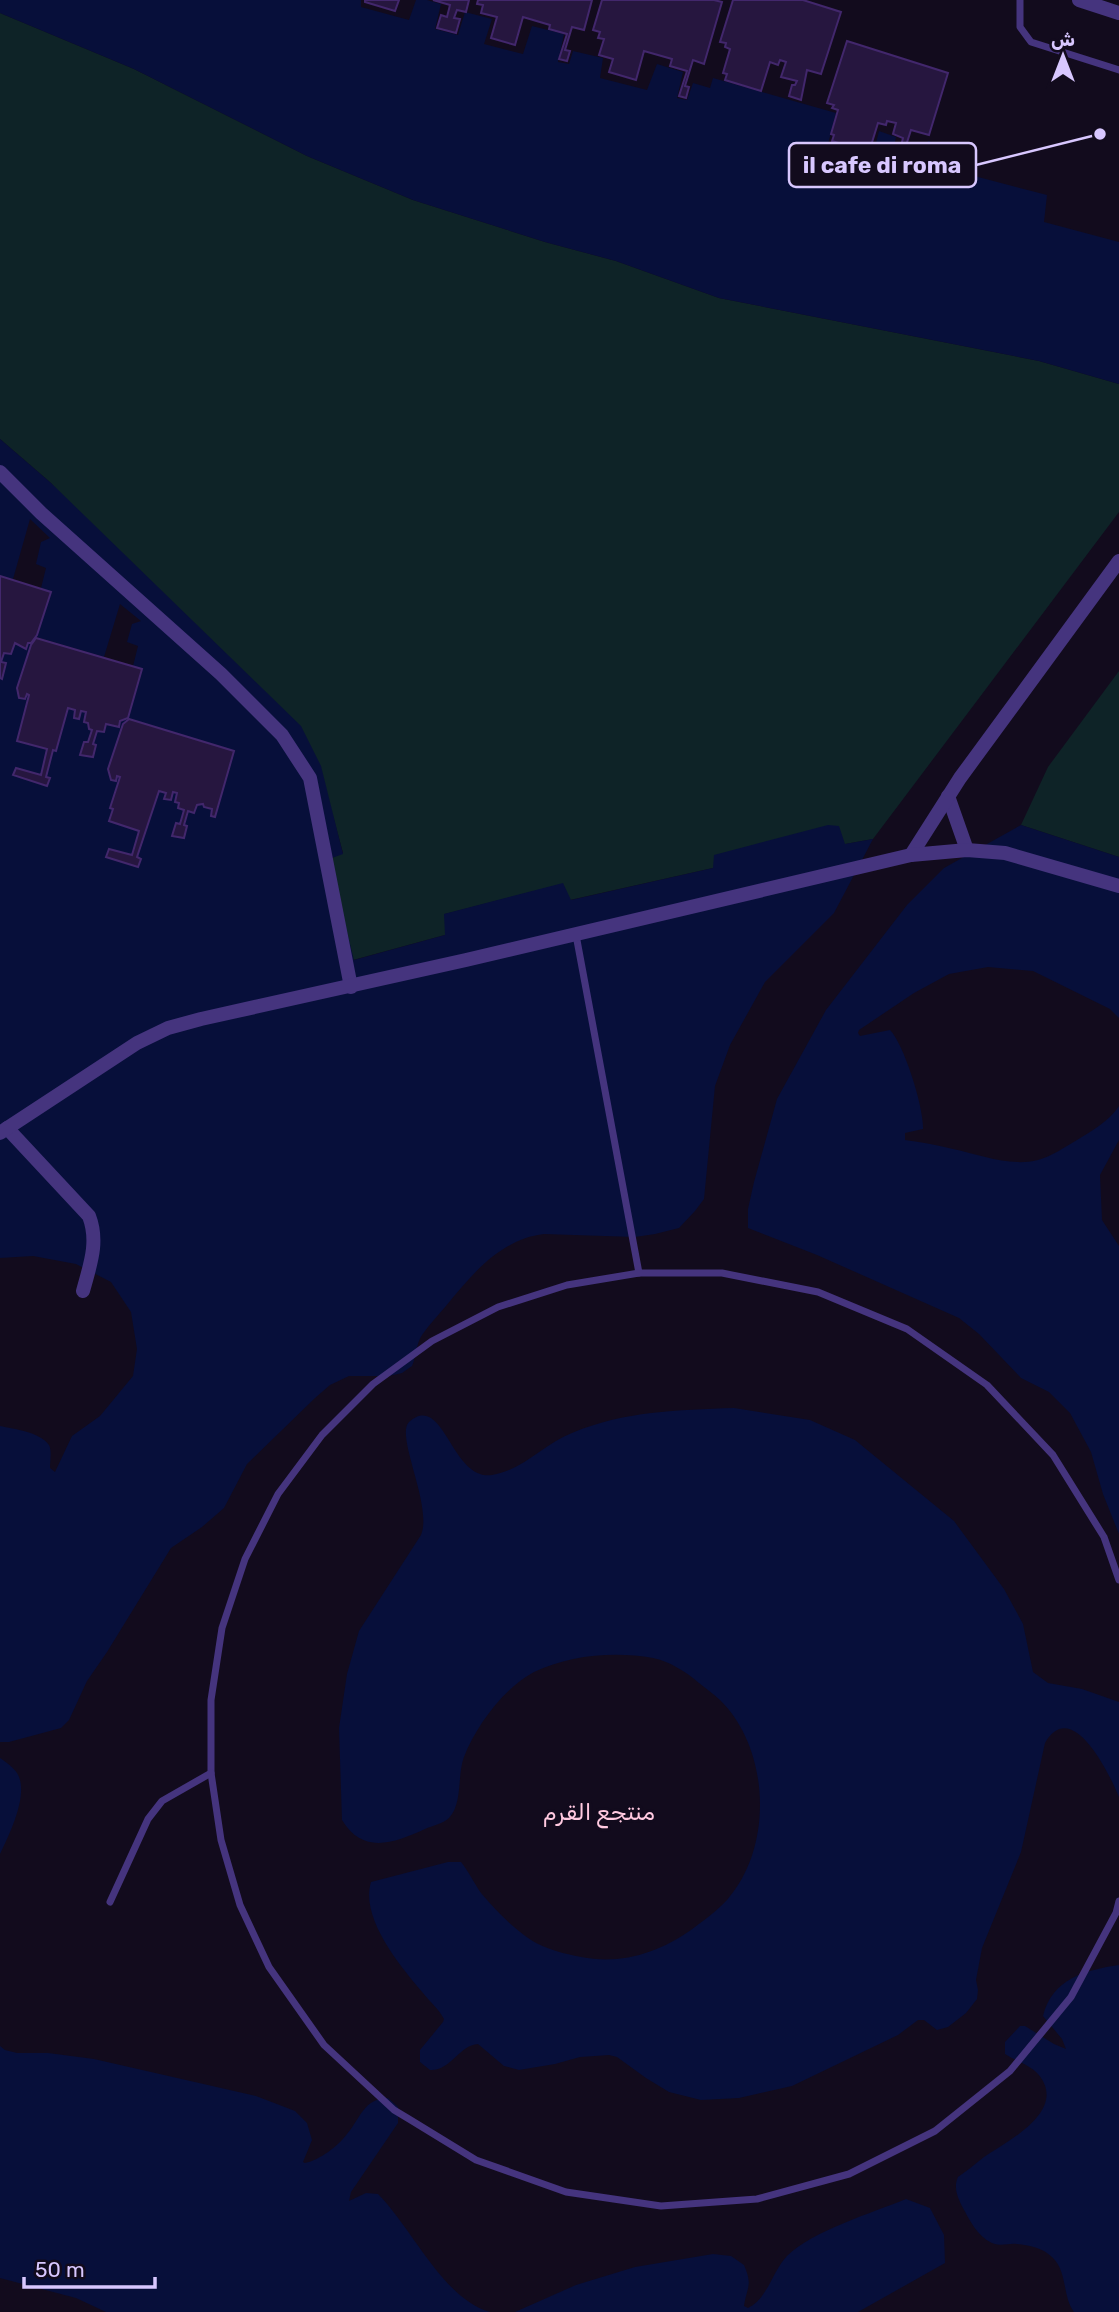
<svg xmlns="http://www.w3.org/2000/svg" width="1119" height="2312" font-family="Rubik,Vazirmatn,sans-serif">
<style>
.green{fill:#0e2327}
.water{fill:#070f3a}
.pier{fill:#120b1d}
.building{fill:#26163f;stroke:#42276c;stroke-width:2}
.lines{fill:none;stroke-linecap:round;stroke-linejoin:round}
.lane{stroke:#45347e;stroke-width:7}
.street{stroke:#45347e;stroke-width:14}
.labels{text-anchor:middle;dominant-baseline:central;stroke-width:6;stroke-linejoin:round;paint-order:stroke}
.neighbourhood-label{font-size:23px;fill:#ffc9e0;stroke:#120b1d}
.leader{fill:none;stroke:#d8c7ff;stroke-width:2.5}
.callout-dot{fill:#d8c7ff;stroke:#120b1d;stroke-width:2.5}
.callout{fill:#120b1d;stroke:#d8c7ff;stroke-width:2.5}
.callout-label{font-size:23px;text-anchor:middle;font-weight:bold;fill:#d8c7ff}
</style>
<rect width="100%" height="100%" fill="#120b1d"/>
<!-- green -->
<g class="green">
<polygon points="0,13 134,69 307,156 413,200 545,242 616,261 719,298 1039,361 1119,384 1119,512 873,839 713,868 570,900 562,884 445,914 445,935 353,960 329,859 343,853 333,816 51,483 0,439"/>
<polygon points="1119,671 1119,857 1021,825 1048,767"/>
</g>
<!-- water -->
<g class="water">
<polygon points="0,0 361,0 361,7 409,20 416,0 427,0 441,4 435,29 458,35 465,12 492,19 484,44 523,54 532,26 564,34 558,62 569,64 573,51 603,58 600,78 647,90 657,64 683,72 677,98 687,100 693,83 710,88 713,78 836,113 828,144 873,155 879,131 896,137 891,161 902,164 906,148 924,152 928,141 968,152 963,173 1047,195 1044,222 1119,242 1119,384 1039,361 719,298 616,261 545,242 413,200 307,156 134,69 0,13"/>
<path d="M0 439 51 483 301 726 321 766 343 854 329 859 354 960 445 935 444 914 563 883 571 900 713 868 714 855 828 825 839 826 845 844 873 839 834 913 765 982 730 1045 715 1086 704 1199 695 1211 679 1228 655 1234 635 1237 544 1234C501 1239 472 1274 446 1306 438 1315 429 1325 422 1335 416 1344 416 1357 412 1366L402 1373 389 1376H349L330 1385 315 1398 247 1464 224 1508 202 1527 171 1548 107 1652 87 1681 69 1720 61 1728 9 1742H0V1426C14 1429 40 1432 49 1445 52 1451 50 1461 50 1468L55 1472 72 1436 100 1416 133 1376 137 1349 131 1312 111 1282 76 1264 33 1256 0 1258Z"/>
<path d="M1021 825 1119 857V1018L1110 1009 1033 971 988 967 949 974 914 993 859 1030 858 1033 860 1036 890 1030C904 1044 924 1108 923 1129L905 1133V1140C921 1142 937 1145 953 1149 981 1155 1010 1167 1038 1160 1052 1156 1065 1147 1077 1140 1092 1131 1109 1121 1119 1106V1140L1100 1175 1102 1220 1119 1246V1534L1103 1494 1091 1452 1070 1413 1049 1392 1021 1378 979 1334 959 1318 817 1255 748 1228V1209L754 1182 777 1099 826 1010 907 905 944 868Z"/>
<path d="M734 1408 810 1420 855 1440 954 1521 1004 1589 1023 1624 1033 1672 1048 1683 1082 1689 1119 1702V1797C1110 1775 1072 1696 1045 1743L1021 1852 982 1948 976 1980 978 1990 977 1999 966 2013 948 2027 937 2030 924 2020H918L898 2035 792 2086 739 2098 701 2100 669 2092 646 2078 617 2057 609 2055 580 2057 555 2064 519 2070 504 2066 478 2044C459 2045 451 2071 430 2070L420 2062V2050L443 2022 444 2019C439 2009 430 2002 423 1993 400 1966 360 1918 371 1882L448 1862H461C469 1872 474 1883 481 1893 496 1911 512 1927 531 1940 545 1949 565 1954 581 1957 621 1965 658 1953 691 1930 703 1921 717 1911 727 1900 774 1847 770 1749 720 1700 714 1694 706 1689 699 1683 688 1673 669 1661 653 1658 615 1651 569 1655 534 1672 504 1688 476 1726 464 1757 457 1775 463 1803 449 1818 444 1823 432 1826 425 1829 394 1843 363 1855 342 1820L339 1728 347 1674 359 1631 421 1535C433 1506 395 1436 409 1422 444 1391 451 1481 492 1475 523 1470 544 1444 572 1433 624 1411 678 1410 734 1408Z"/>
<path d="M0 1758C6 1762 13 1767 17 1773 30 1793 9 1835 0 1854Z"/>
<path d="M1119 1965V2312H1074C1062 2296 1068 2272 1052 2257 1043 2248 1029 2245 1017 2244 1010 2243 1002 2246 995 2244 979 2239 970 2221 963 2208 958 2198 953 2188 958 2177 967 2171 975 2164 984 2157 1008 2141 1069 2110 1038 2074 1030 2065 1016 2061 1005 2054V2042L1020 2026H1025L1054 2044 1066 2049 1062 2039 1043 2016C1052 1979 1085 1970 1119 1965Z"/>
<path d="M0 2046 5 2050 17 2053H48L94 2059 256 2096 295 2111 307 2123 312 2140 303 2162 305 2163C320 2160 338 2146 347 2134 361 2118 363 2099 388 2098L398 2107V2123L351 2192 349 2201 366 2193 378 2194C412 2228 443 2299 490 2312H106L76 2298 0 2278Z"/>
<path d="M906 2199 930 2208 944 2235 945 2263 858 2312H515L576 2285 635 2267 713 2254 731 2256 744 2265C753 2286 747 2286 744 2306L748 2308C768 2298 772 2272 787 2256 812 2231 872 2213 906 2199Z"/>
</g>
<!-- pier -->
<polygon class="pier" points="30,519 50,538 41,542 36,564 46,568 41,588 51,592 36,637 104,657 120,604 141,621 132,624 127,642 138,646 133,666 142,669 128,718 120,722 119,727 107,724 104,732 97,731 93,743 96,745 93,757 80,755 84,742 89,742 92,730 89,729 87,723 84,722 86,712 81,711 79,719 74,718 75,710 68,708 56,751 53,751 46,776 50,778 47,786 13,775 16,768 41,775 47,750 17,741 29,696 27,695 25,699 19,698 17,688 32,643 28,643 26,649 15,643 4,653 1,661 6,663 2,679 0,678 0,576 13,579"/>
<!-- building -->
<g class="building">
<polygon points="365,0 399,0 395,11 365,2"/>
<polygon points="433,0 469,0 466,12 457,10 454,18 460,19 456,33 437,28 441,15 447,17 450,5"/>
<polygon points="478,0 592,0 584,30 572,27 565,50 570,51 567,61 559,59 567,34 549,29 550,25 523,17 515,45 491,38 497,17 481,13 483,5 477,4"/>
<polygon points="602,0 714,0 722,2 704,64 693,60 685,86 689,87 686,98 679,96 687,71 670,66 672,59 644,51 636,80 609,72 613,59 599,55 604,39 598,38 600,32 593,30"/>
<polygon points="733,0 803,0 841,12 821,74 807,70 801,100 789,96 792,85 795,85 797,81 781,77 786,62 780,60 778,65 770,62 761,91 725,80 727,74 723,73 730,49 725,47 726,43 720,42"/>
<polygon points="847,41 948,73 929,135 911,130 901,161 892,159 895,149 900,150 903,138 893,134 896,123 887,121 886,125 878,123 869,152 832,141 834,135 831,134 838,110 832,108 834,105 827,103"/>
<polygon points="0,576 51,592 37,635 31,643 28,643 26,649 15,643 11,654 4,653 1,662 6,663 2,679 0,678"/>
<polygon points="36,638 142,669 128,718 120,721 119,727 106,724 104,732 97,731 93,744 96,745 93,757 80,755 84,742 88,742 92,730 89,729 88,723 84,722 86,712 81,711 79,719 74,718 75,710 68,708 56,751 53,750 46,777 50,778 47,786 13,775 16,768 41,775 47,749 17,741 29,695 27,694 25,699 19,698 17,688 31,645"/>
<polygon points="129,719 234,751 215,817 211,816 212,809 204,807 203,804 197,805 194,813 188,811 184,825 187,826 184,838 172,836 176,823 180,824 184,810 178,808 179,803 175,802 177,793 173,792 171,800 164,799 166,793 159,791 137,857 141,859 138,867 106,857 109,849 132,855 139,831 109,821 113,809 110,808 120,777 117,776 116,781 111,780 108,769 123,724"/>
</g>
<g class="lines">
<!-- lane -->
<g class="lane">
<polyline points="1020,0 1020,27 1031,42 1119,70"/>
<polyline points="576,935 639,1273"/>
<polyline points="1119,1580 1104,1537 1053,1455 987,1385 907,1329 818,1292 722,1273 639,1273 567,1285 498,1307 432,1341 373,1384 322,1435 278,1494 245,1559 222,1628 211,1700 211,1773 221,1840 240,1905 269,1967 324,2045 394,2110 409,2119 476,2160 566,2192 661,2206 757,2199 849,2174 935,2131 1010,2071 1071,1997 1116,1913 1119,1901"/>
<polyline points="110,1902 148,1819 162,1801 211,1773"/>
</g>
<!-- street -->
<g class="street">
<polyline points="1079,0 1119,13"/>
<polyline points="0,472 41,513 221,674 282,735 310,778 351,987"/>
<polyline points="948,796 967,850"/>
<polyline points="911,855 960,778 1119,561"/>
<path d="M7 1128 89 1216C99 1242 90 1265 83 1291"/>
<polyline points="0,1133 137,1043 168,1028 201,1019 466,960 911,855 967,850 1005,853 1119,886"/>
</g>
</g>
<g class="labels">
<!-- neighbourhood labels -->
<g class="neighbourhood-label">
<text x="599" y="1812">منتجع القرم</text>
</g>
</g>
<!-- callouts -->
<path class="leader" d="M1100 134L976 165"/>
<circle class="callout-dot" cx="1100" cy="134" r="7"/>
<rect class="callout" x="789" y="143" width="187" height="44" rx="7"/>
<g class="callout-label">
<text x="882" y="173">il cafe di roma</text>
</g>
<!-- north arrow -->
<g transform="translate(1063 56)" stroke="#120b1d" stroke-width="5" paint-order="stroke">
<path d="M0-5L12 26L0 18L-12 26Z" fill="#d8c7ff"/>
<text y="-10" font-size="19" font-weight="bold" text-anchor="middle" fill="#d8c7ff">ش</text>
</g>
<!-- scale -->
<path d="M24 2277v10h131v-10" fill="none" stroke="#d8c7ff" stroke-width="3.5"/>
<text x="35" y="2277" font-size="21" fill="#d8c7ff" stroke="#120b1d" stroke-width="5" paint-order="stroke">50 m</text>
</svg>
